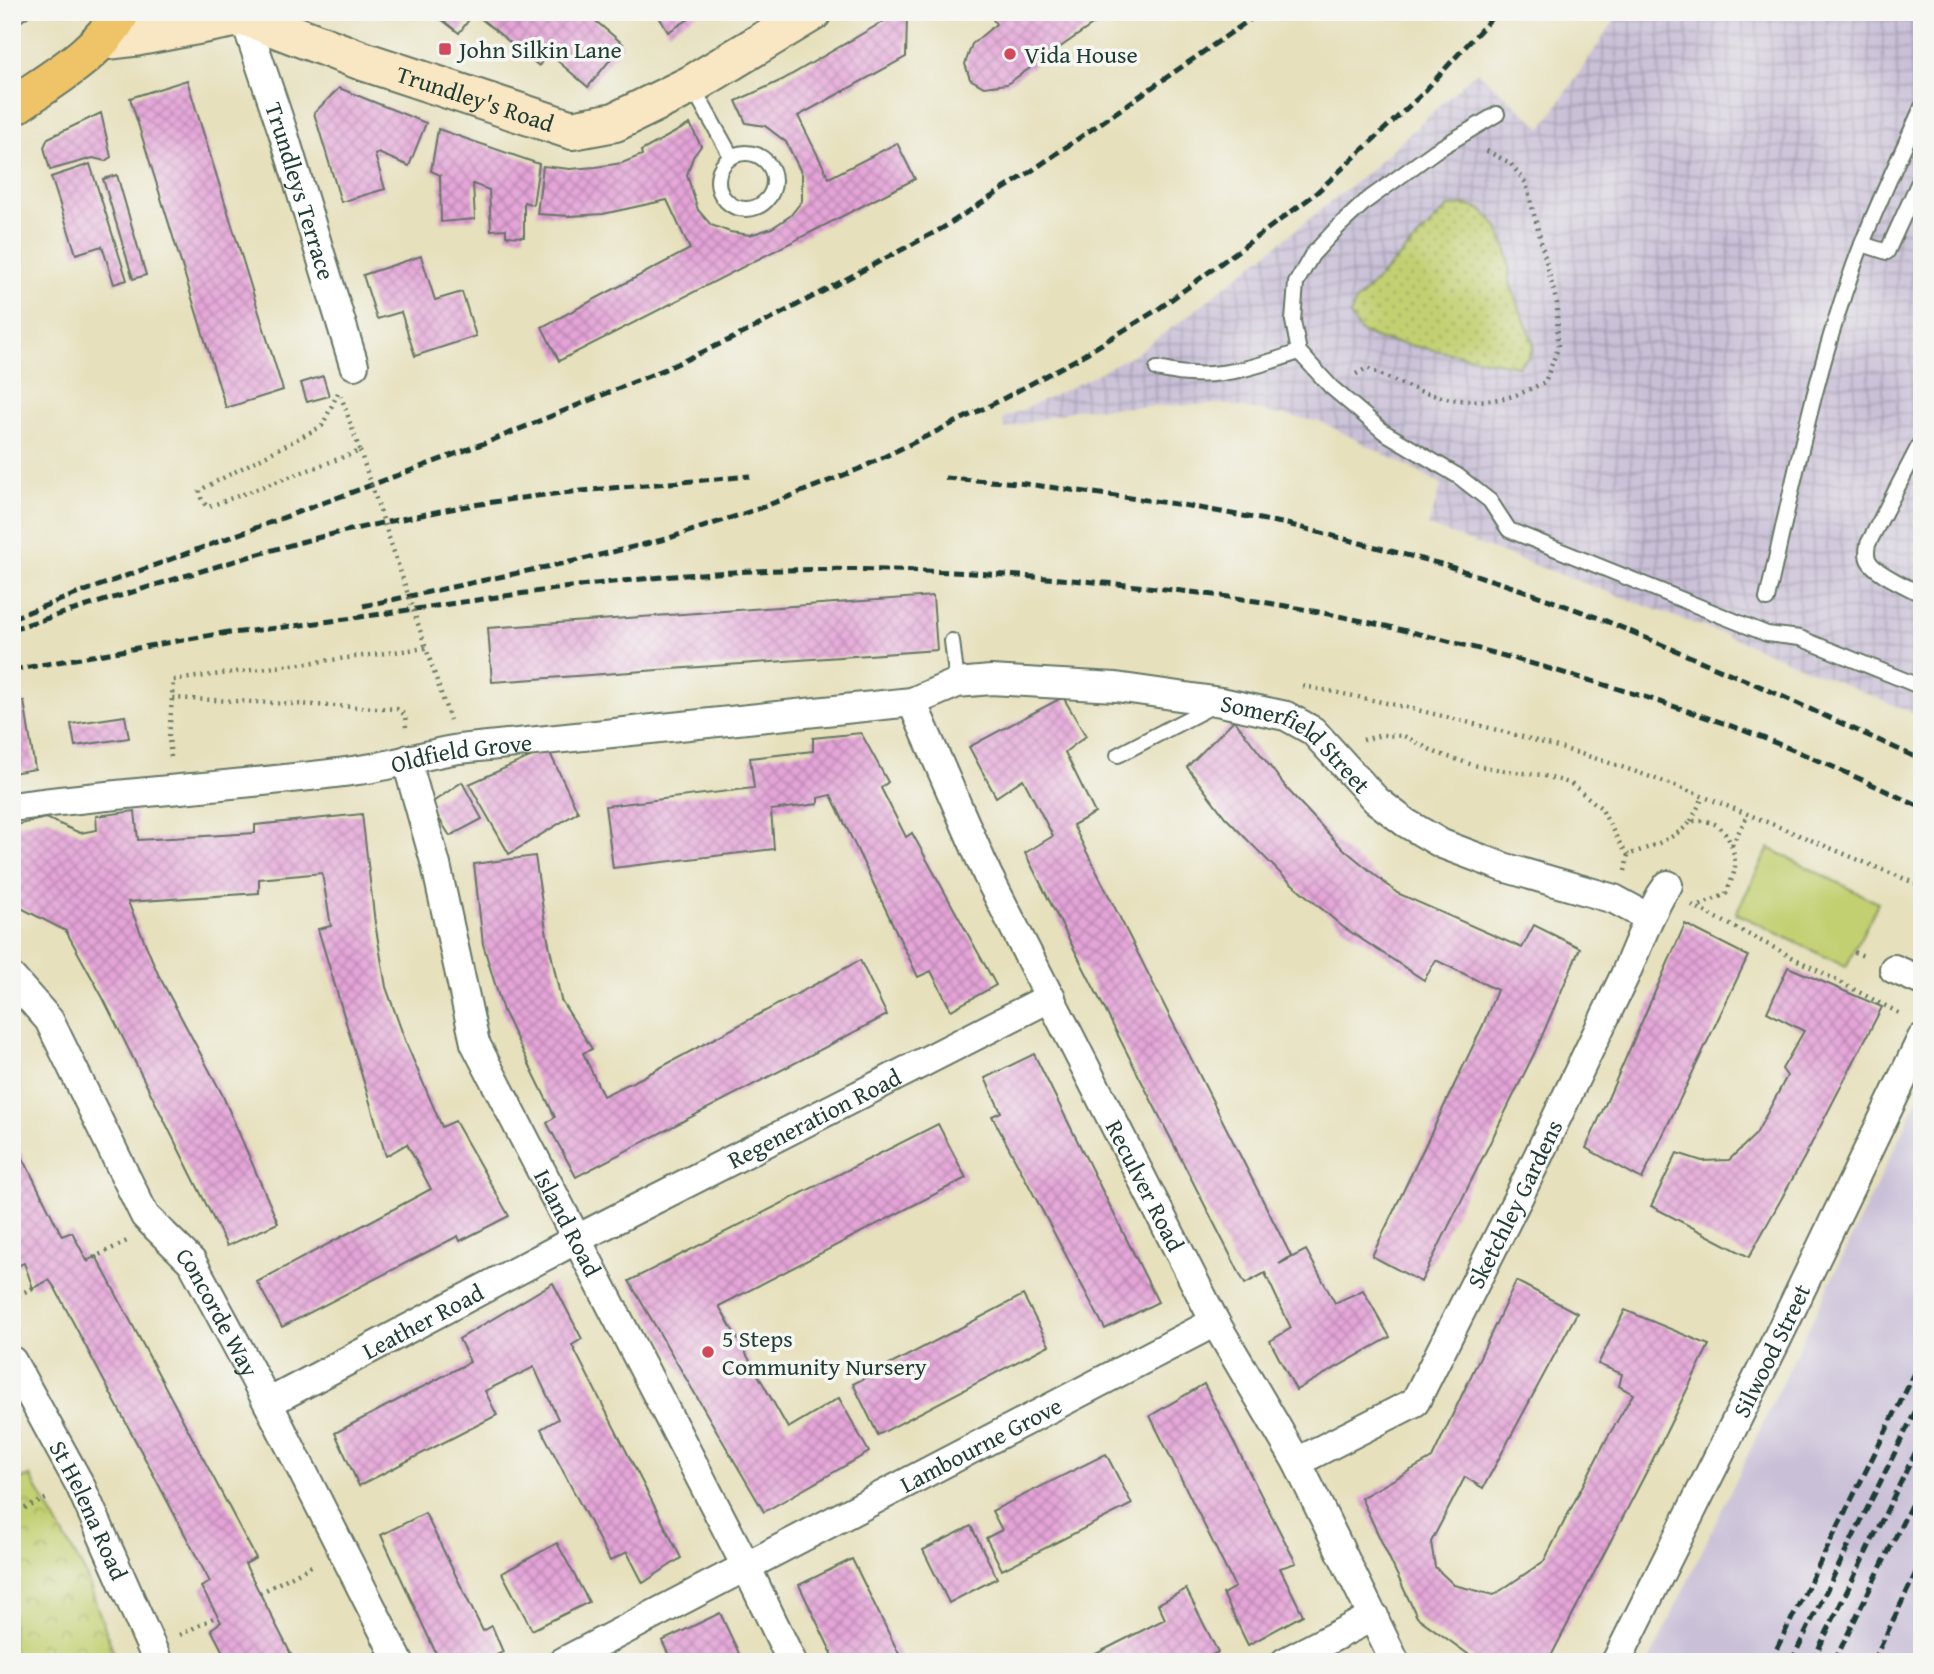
<svg xmlns="http://www.w3.org/2000/svg" width="1934" height="1674" font-family="'Gentium Book Plus',serif">
<style>
.industrial{fill:url(#industrial-grid)}
.railway{fill:#c9bfd7}
.grass{fill:url(#grass-dots);stroke:#718653;stroke-width:2}
.park{fill:url(#park-crowns);stroke:#718653;stroke-width:2}
.garden{fill:#c3d072;stroke:#718653;stroke-width:2}
.building{fill:url(#building-cross-hatch)}
.lines{fill:none;stroke-linecap:round;stroke-linejoin:round}
.lane-casing{stroke:#657664;stroke-width:18}
.street-casing{stroke:#657664;stroke-width:32}
.secondary-casing{stroke:#657664;stroke-width:42}
.primary-casing{stroke:#657664;stroke-width:42}
.path{stroke:#657664;stroke-width:4.5;stroke-dasharray:2 5;stroke-linecap:butt}
.lane{stroke:#fff;stroke-width:14}
.street{stroke:#fff;stroke-width:28}
.secondary{stroke:#f9e7c3;stroke-width:38}
.primary{stroke:#efc469;stroke-width:38}
.rail{stroke:#1f3d34;stroke-width:5;stroke-dasharray:10 5;stroke-linecap:butt}
.path-bridge{stroke:#657664;stroke-width:4.5;stroke-dasharray:2 5;stroke-linecap:butt}
.poi-dot{fill:#d1495b;stroke:#f6f6f2;stroke-width:2.5}
.labels{text-anchor:middle;dominant-baseline:central;stroke-width:7;stroke-linejoin:round;paint-order:stroke}
.poi-label{font-size:24px;fill:#1f3d34;stroke:#f6f6f2;text-anchor:start}
.street-label{font-size:24px;fill:#1f3d34;stroke:#f6f6f2}
</style>
<defs>
<pattern id="industrial-grid" width="8" height="8" patternUnits="userSpaceOnUse" patternTransform="scale(1.75)"><rect width="8" height="8" fill="#c9bfd7"/><path d="M0 4h8M4 0v8" fill="none" stroke="#a39caf"/></pattern>
<pattern id="grass-dots" width="8" height="8" patternUnits="userSpaceOnUse" patternTransform="scale(1.75)"><rect width="8" height="8" fill="#c3d072"/><path d="M2 2h.1M6 6h.1" fill="none" stroke="#9eaa5e" stroke-width="1.8" stroke-linecap="round"/></pattern>
<pattern id="park-crowns" width="20" height="18" patternUnits="userSpaceOnUse" patternTransform="scale(1.75)"><rect width="20" height="18" fill="#c3d072"/><path d="M2 6a3 3 0 1 1 6 0M12 15a3 3 0 1 1 6 0" fill="none" stroke="#9eaa5e"/></pattern>
<pattern id="building-cross-hatch" width="8" height="8" patternUnits="userSpaceOnUse" patternTransform="scale(1.75)"><rect width="8" height="8" fill="#e5a4d8"/><path d="M0 0l8 8M0 8l8-8" fill="none" stroke="#b987b0"/></pattern>
</defs>
<rect width="100%" height="100%" fill="#f6f6f2"/>
<filter id="ink" filterUnits="userSpaceOnUse"><feTurbulence type="fractalNoise" baseFrequency=".0143" numOctaves="2"/><feDisplacementMap in="SourceGraphic" scale="14" xChannelSelector="R" yChannelSelector="G"/><feConvolveMatrix kernelMatrix="1 2 1 2 8 2 1 2 1" color-interpolation-filters="sRGB"/></filter>
<filter id="wash" filterUnits="userSpaceOnUse"><feTurbulence type="fractalNoise" baseFrequency=".00686" numOctaves="4" result="noise"/><feDisplacementMap in="SourceGraphic" scale="28" xChannelSelector="R" yChannelSelector="G"/><feGaussianBlur stdDeviation="1.57" result="paint"/><feColorMatrix in="noise" values="0 0 0 0 0 0 0 0 0 0 0 0 0 0 0 0 0 1.4 0 .05"/><feComposite in="paint" operator="in"/></filter>
<g filter="url(#wash)">
<rect width="100%" height="100%" fill="#e6e0bc"/>
<!-- industrial -->
<polygon class="industrial" points="1620,12 1922,12 1922,717 1731,637 1428,526 1442,484 1322,422 1222,404 1078,409 1005,429 1002,419 1078,384 1138,352 1197,309 1369,171 1477,71 1542,128"/>
<!-- railway -->
<polygon class="railway" points="1922,1090 1922,1662 1649,1662"/>
<!-- grass -->
<polygon class="grass" points="1466,205 1482,210 1497,226 1508,254 1510,283 1534,345 1529,357 1517,366 1377,339 1361,332 1350,316 1356,301 1448,207"/>
<!-- park -->
<polygon class="park" points="30,1476 85,1573 117,1662 12,1662 12,1483"/>
<!-- garden -->
<polygon class="garden" points="1769,848 1878,903 1846,967 1736,913"/>
<g id="blocks">
<!-- building -->
<g class="building">
<polygon points="12,12 34,12 12,28"/>
<polygon points="432,12 565,12 574,19 580,12 585,12 623,44 588,87 547,52 539,66 474,13 459,33"/>
<polygon points="656,12 700,12 668,32"/>
<polygon points="988,12 1111,12 1007,84 984,87 970,79 965,64 972,44 996,24"/>
<polygon points="893,16 907,17 906,57 798,116 829,178 897,143 915,179 559,361 542,327 690,249 667,200 603,214 570,216 537,214 543,166 570,169 596,167 622,163 642,155 641,151 690,124 701,146 693,157 687,175 698,210 711,225 730,232 750,235 772,228 790,216 802,201 802,174 786,142 765,126 746,123 736,101 782,80"/>
<polygon points="187,80 283,390 226,408 130,98"/>
<polygon points="339,88 426,123 409,166 378,153 375,155 385,189 341,202 314,113"/>
<polygon points="101,113 111,157 105,161 93,158 50,170 44,147 48,138"/>
<polygon points="438,129 539,164 533,205 524,202 524,237 506,236 506,229 491,230 489,190 473,184 475,219 441,222 440,175 431,171"/>
<polygon points="90,164 127,280 114,284 102,246 76,254 51,177"/>
<polygon points="117,175 146,275 133,279 103,179"/>
<polygon points="421,256 435,300 462,292 476,336 415,356 401,312 377,319 363,275"/>
<polygon points="323,376 329,396 307,402 301,383"/>
<polygon points="933,596 937,650 492,682 488,628"/>
<polygon points="1063,697 1086,736 1065,752 1095,813 1073,825 1291,1256 1279,1264 1306,1250 1335,1303 1363,1290 1390,1337 1296,1390 1270,1341 1291,1328 1265,1273 1245,1284 1025,853 1053,836 1023,779 996,797 969,747"/>
<polygon points="24,701 35,769 12,773 12,703"/>
<polygon points="125,716 129,738 75,746 71,724"/>
<polygon points="1234,720 1289,791 1340,846 1397,893 1522,948 1534,925 1580,948 1535,1052 1421,1282 1372,1256 1483,1025 1497,990 1436,960 1424,980 1343,927 1283,876 1225,817 1187,767"/>
<polygon points="861,733 888,782 881,788 906,837 912,833 996,985 951,1010 931,971 918,977 831,795 818,798 818,804 771,810 774,849 613,868 605,806 754,788 750,758 813,751 813,738"/>
<polygon points="548,749 578,812 509,854 469,784"/>
<polygon points="462,782 482,819 450,836 430,804"/>
<polygon points="135,811 138,840 255,833 255,825 362,814 375,923 386,987 406,1043 442,1127 455,1121 509,1216 460,1241 458,1236 282,1327 257,1282 431,1189 407,1144 386,1156 318,929 331,926 322,873 259,879 259,893 128,902 158,974 222,1094 278,1223 227,1246 103,998 66,931 17,906 12,897 12,831 16,825 46,818 80,833 97,830 96,816"/>
<polygon points="535,856 546,930 561,1000 592,1049 583,1053 603,1096 641,1078 860,960 887,1015 576,1177 547,1123 555,1117 503,1011 483,944 474,864"/>
<polygon points="1685,924 1748,956 1642,1179 1586,1148"/>
<polygon points="1788,967 1882,1007 1804,1158 1749,1257 1651,1206 1677,1153 1702,1161 1729,1160 1756,1134 1787,1076 1782,1069 1804,1031 1767,1012"/>
<polygon points="1034,1054 1158,1302 1105,1329 992,1116 1001,1112 985,1078"/>
<polygon points="938,1124 966,1178 719,1306 788,1428 839,1398 869,1452 764,1512 629,1281"/>
<polygon points="12,1136 62,1236 72,1232 87,1261 96,1256 256,1558 245,1564 295,1662 228,1662 211,1629 221,1622 201,1587 210,1582 55,1288 49,1280 33,1288 24,1263 17,1266 12,1258"/>
<polygon points="1516,1281 1577,1313 1483,1488 1465,1477 1431,1542 1435,1567 1454,1585 1494,1595 1544,1561 1606,1440 1633,1394 1619,1386 1622,1374 1598,1364 1625,1310 1709,1345 1651,1463 1548,1662 1479,1662 1417,1617 1361,1498 1432,1458"/>
<polygon points="553,1283 582,1339 572,1345 681,1558 643,1583 627,1552 610,1561 541,1429 558,1419 534,1367 485,1391 497,1415 359,1486 335,1433 470,1362 459,1339"/>
<polygon points="1023,1295 1049,1345 878,1435 853,1384"/>
<polygon points="1204,1384 1296,1563 1280,1568 1303,1615 1248,1645 1223,1594 1235,1587 1150,1416"/>
<polygon points="1106,1454 1132,1504 1002,1570 986,1538 1002,1530 992,1511"/>
<polygon points="425,1513 483,1631 492,1626 503,1652 482,1662 440,1662 381,1535"/>
<polygon points="971,1526 997,1578 949,1603 923,1550"/>
<polygon points="557,1543 589,1602 532,1630 502,1573"/>
<polygon points="852,1559 903,1662 836,1662 799,1585"/>
<polygon points="1186,1589 1218,1652 1199,1662 1080,1662 1165,1619 1158,1604"/>
<polygon points="720,1613 743,1662 672,1662 662,1641"/>
</g>
</g>
</g>
<g filter="url(#ink)">
<use href="#blocks" fill-opacity="0" stroke="#657664" stroke-width="2"/>
<g class="lines">
<defs>
<g id="lane">
<polyline points="692,86 731,156"/>
<polyline points="1497,114 1435,151 1366,201 1337,228 1312,255 1296,283 1293,321 1299,352 1331,387 1384,432 1458,476 1490,501 1509,530 1767,634 1800,638 1919,686 1922,681"/>
<circle cx="746" cy="181" r="28"/>
<polyline points="1862,244 1887,252 1922,175"/>
<path d="M1157 369C1168 371 1179 374 1190 374 1227 377 1264 364 1299 352"/>
<path d="M1922 440 1868 544C1867 549 1866 556 1869 561 1876 574 1909 587 1922 595"/>
<path d="M1767 599C1794 480 1818 358 1862 244 1880 198 1902 152 1922 107"/>
<polyline points="952,641 957,683"/>
<polyline points="1118,755 1216,704"/>
</g>
<g id="street">
<path id="s1" d="M244 16 283 132 354 365"/>
<path id="s2" d="M912 702 987 874 1215 1322 1297 1462 1395 1662"/>
<path id="s3" d="M409 759 411 776 436 865 475 1043 746 1566 792 1662"/>
<path id="s4" d="M12 807C127 791 244 786 359 770 393 766 425 754 459 749L912 702 957 683 991 680 1116 687 1221 702 1286 716 1313 731 1376 800 1406 823 1442 844 1503 867 1614 899 1649 918"/>
<polyline points="1894,969 1922,981"/>
<path id="s5" d="M12 978 49 1020 145 1216 192 1262 268 1403 399 1662"/>
<path id="s6" d="M12 1361 80 1485 158 1662"/>
<path id="s7" d="M268 1403 577 1239 1051 997"/>
<path id="s8" d="M1297 1462 1415 1402 1519 1196 1625 975 1649 918 1661 895 1668 885"/>
<path id="s9" d="M563 1662 1215 1322"/>
<polyline points="1285,1662 1374,1616"/>
<path id="s10" d="M1616 1662 1778 1337 1922 1038"/>
</g>
<g id="secondary">
<path id="s11" d="M239 12 244 16 360 60 572 130 615 122 691 85 812 12"/>
<polyline points="101,41 134,37 244,16"/>
</g>
<path id="primary" d="M12 107C51 79 98 55 121 12"/>
</defs>
<!-- lane casing -->
<use href="#lane" class="lane-casing"/>
<!-- street casing -->
<use href="#street" class="street-casing"/>
<!-- secondary casing -->
<use href="#secondary" class="secondary-casing"/>
<!-- primary casing -->
<use href="#primary" class="primary-casing"/>
<!-- path -->
<g class="path">
<path d="M1356 374 1367 368C1412 390 1453 408 1504 398 1518 396 1532 388 1545 382L1558 348 1557 304 1526 183 1510 163 1485 150"/>
<path d="M338 393 322 426 200 490C199 496 203 503 208 507L213 505 360 451 341 396"/>
<path d="M1303 686C1409 706 1514 732 1616 765 1720 800 1821 845 1922 886"/>
<polyline points="406,727 405,715 397,709 172,698 173,680 426,648 450,720"/>
<polyline points="1363,740 1382,735 1404,736 1437,753 1473,765 1507,771 1541,775 1570,783 1601,808 1619,842 1628,855"/>
<polyline points="171,757 169,738 172,698"/>
<polyline points="1691,821 1703,797"/>
<polyline points="1732,845 1748,814"/>
<path d="M1625 871 1628 855C1649 847 1676 839 1691 821 1701 821 1710 820 1718 826 1729 834 1736 854 1735 867 1734 876 1729 885 1726 894L1699 906"/>
<polyline points="1692,905 1901,1014"/>
<polyline points="1854,952 1866,957"/>
<polyline points="87,1261 127,1241"/>
<polyline points="12,1298 33,1288"/>
<polyline points="12,1514 50,1497"/>
<polyline points="260,1593 315,1564"/>
<polyline points="180,1635 217,1616"/>
</g>
<!-- lane -->
<use href="#lane" class="lane"/>
<!-- street -->
<use href="#street" class="street"/>
<!-- secondary -->
<use href="#secondary" class="secondary"/>
<!-- primary -->
<use href="#primary" class="primary"/>
<!-- rail -->
<g class="rail">
<polyline points="945,478 1019,483 1183,505 1287,524 1445,565 1522,590 1599,618 1757,685 1922,760"/>
<polyline points="363,606 579,560 666,539 758,509 859,469 995,403 1077,359 1157,310 1314,195 1421,95 1497,12"/>
<polyline points="12,618 493,440 668,368 746,332 941,229 1030,172 1261,12"/>
<path d="M12 629C108 600 204 569 301 542 350 529 401 519 451 509 548 491 652 485 750 476"/>
<path d="M221 634C368 620 515 590 663 577 782 566 902 568 1021 576 1100 582 1178 589 1256 601 1362 618 1467 644 1571 675 1630 692 1688 710 1745 731 1806 754 1864 780 1922 808"/>
<polyline points="12,670 229,632"/>
<polyline points="1770,1662 1922,1359"/>
<polyline points="1791,1662 1922,1398"/>
<polyline points="1812,1662 1922,1439"/>
<polyline points="1834,1662 1922,1483"/>
<polyline points="1873,1662 1922,1560"/>
</g>
<!-- path-bridge -->
<polyline class="path-bridge" points="360,451 426,648"/>
</g>
</g>
<!-- markers -->
<g class="poi-dot">
<rect x="438" y="42" width="14" height="14" rx="3.5"/>
<circle cx="1010" cy="54" r="7"/>
<circle cx="708" cy="1352" r="7"/>
</g>
<g class="labels">
<!-- poi labels -->
<g class="poi-label">
<text x="459" y="49">John Silkin Lane</text>
<text x="1024" y="54">Vida House</text>
<text x="722" y="1338">5 Steps<tspan x="722" dy="28">Community Nursery</tspan></text>
</g>
<!-- street labels -->
<g class="street-label">
<text stroke="none"><textPath href="#s11" startOffset="252">Trundley's Road</textPath></text>
<text stroke="none"><textPath href="#s1" startOffset="184">Trundleys Terrace</textPath></text>
<text stroke="none"><textPath href="#s4" startOffset="1309">Somerfield Street</textPath></text>
<text stroke="none"><textPath href="#s4" startOffset="453">Oldfield Grove</textPath></text>
<text stroke="none"><textPath href="#s7" startOffset="616">Regeneration Road</textPath></text>
<text stroke="none"><textPath href="#s2" startOffset="537">Reculver Road</textPath></text>
<text stroke="none"><textPath href="#s8" startOffset="354">Sketchley Gardens</textPath></text>
<text stroke="none"><textPath href="#s3" startOffset="494">Island Road</textPath></text>
<text stroke="none"><textPath href="#s5" startOffset="396">Concorde Way</textPath></text>
<text stroke="none"><textPath href="#s7" startOffset="175">Leather Road</textPath></text>
<text stroke="none"><textPath href="#s10" startOffset="348">Silwood Street</textPath></text>
<text stroke="none"><textPath href="#s9" startOffset="471">Lambourne Grove</textPath></text>
<text stroke="none"><textPath href="#s6" startOffset="168">St Helena Road</textPath></text>
</g>
</g>
<!-- margin -->
<rect width="1934" height="1674" fill="none" stroke="#f6f6f2" stroke-width="42"/>
</svg>
